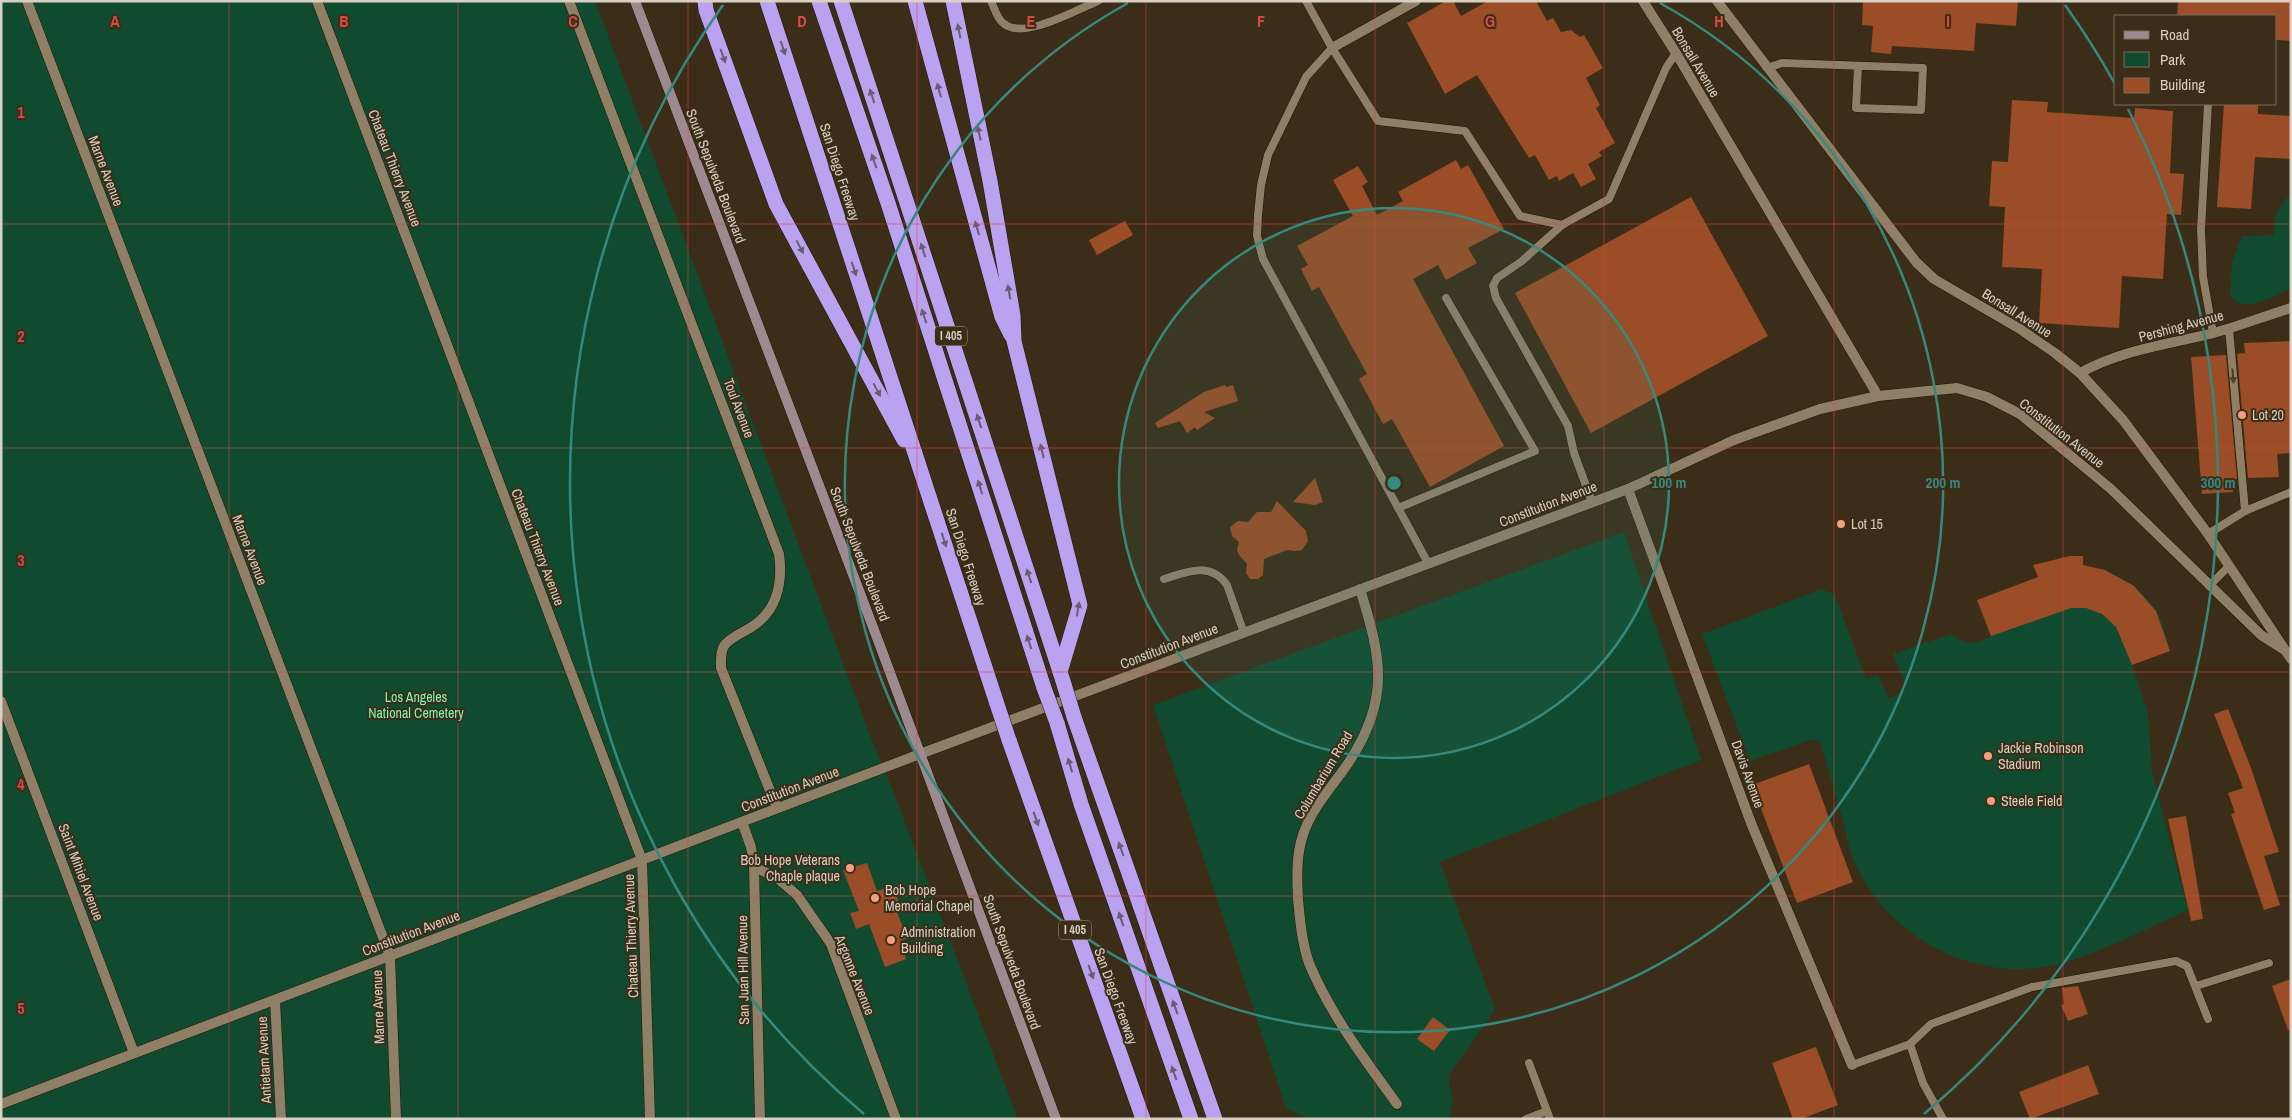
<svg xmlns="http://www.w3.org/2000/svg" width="2292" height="1120" font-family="'Archivo Narrow',sans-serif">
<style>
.green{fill:#114b2f}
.building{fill:#9a4d26}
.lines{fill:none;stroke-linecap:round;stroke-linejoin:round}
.lane-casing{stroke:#221501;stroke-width:9}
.street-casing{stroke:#221501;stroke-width:11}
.secondary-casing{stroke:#221501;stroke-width:11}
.highway-casing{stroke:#221501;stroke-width:16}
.lane{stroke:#8f7f67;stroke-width:8}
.street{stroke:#8f7f67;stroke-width:10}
.secondary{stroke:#9c8a90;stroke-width:10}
.highway{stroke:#baa2f1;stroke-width:15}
.highway-bridge-casing{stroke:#221501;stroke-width:16;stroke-linecap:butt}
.highway-bridge{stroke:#baa2f1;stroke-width:15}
.oneway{fill:#6e5c6e}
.oneway2{fill:#4c3d27}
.grid{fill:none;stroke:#d64a47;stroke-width:1;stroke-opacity:0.55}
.ring{fill:none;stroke:#37887f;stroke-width:2.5}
.poi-dot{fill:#f3a082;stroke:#3b2d17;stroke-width:2}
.labels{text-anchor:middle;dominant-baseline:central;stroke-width:4;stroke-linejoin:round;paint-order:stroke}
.shield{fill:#3b2d17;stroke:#a99f8f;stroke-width:1}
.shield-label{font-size:12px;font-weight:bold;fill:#d8d0c3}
.street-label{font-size:14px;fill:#d8d0c3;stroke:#3b2d17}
.poi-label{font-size:14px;fill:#d8d0c3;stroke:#3b2d17;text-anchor:start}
.park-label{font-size:14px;fill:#7df7b4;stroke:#3b2d17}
.grid-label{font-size:16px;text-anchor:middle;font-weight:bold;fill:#d64a47;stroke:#3b2d17;stroke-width:4;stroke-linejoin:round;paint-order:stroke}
.centre{fill:#37887f;stroke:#3b2d17;stroke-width:2.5}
.ring-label{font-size:15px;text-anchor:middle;font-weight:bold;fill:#37887f;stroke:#3b2d17;stroke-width:4;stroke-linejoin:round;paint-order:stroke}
</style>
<rect width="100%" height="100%" fill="#3b2d17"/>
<!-- green -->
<g class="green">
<polygon points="1,1 595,1 869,733 895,796 1018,1119 1,1119"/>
<path d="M2291 192V288C2281 294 2253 307 2242 304 2237 303 2233 298 2230 294L2232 263 2242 236 2274 235 2275 215Z"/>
<polygon points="1624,532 1701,760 1440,862 1495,1010 1448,1076 1453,1102 1449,1119 1309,1119 1286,1108 1153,705"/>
<path d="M2083 565C2112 571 2140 584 2156 611 2163 622 2166 638 2170 651L2132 665 2148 712 2152 772 2188 910C2145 929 2100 954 2054 965 1973 984 1884 935 1853 858 1848 847 1846 833 1843 821 1835 795 1828 768 1820 741L1810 740 1750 761 1702 634 1822 589 1835 595 1866 679 1878 675 1889 699 1907 688 1893 654 1951 634C1968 645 1973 646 1991 636L1977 600 2038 577Z"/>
</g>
<!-- building -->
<g class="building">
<polygon points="1446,1 1453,1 1461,16 1488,1 1536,1 1547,21 1553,18 1561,32 1571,30 1580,37 1584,35 1603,68 1586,78 1600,105 1596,108 1615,143 1599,152 1602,156 1588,164 1596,179 1581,187 1573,173 1559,181 1557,176 1549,180 1535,155 1529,158 1477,75 1445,94 1407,23"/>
<polygon points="1863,1 2018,1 2016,26 1976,23 1974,51 1892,46 1891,54 1871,52 1873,26 1862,25"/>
<polygon points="2178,1 2291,1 2291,41 2276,40 2276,16 2177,16"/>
<polygon points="2012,100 2048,102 2047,112 2134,118 2135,108 2173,111 2170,173 2184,174 2181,215 2167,214 2163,279 2122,276 2119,328 2039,323 2042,269 2002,267 2005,207 1989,206 1992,161 2008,162"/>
<polygon points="2224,104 2258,104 2258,114 2291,116 2291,159 2255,157 2251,209 2217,207"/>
<polygon points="1456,160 1461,169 1468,165 1504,229 1468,248 1477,263 1446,280 1438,265 1413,279 1504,446 1430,487 1392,419 1383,424 1359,379 1367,374 1319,287 1312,291 1301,269 1308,265 1297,246 1353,216 1333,180 1358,166 1368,182 1362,186 1377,215 1403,201 1398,192"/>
<polygon points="1691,197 1768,336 1591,433 1515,293"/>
<polygon points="1125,221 1133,235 1097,255 1089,240"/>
<polygon points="2291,341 2291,453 2277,454 2279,477 2248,478 2237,354 2245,353 2244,343"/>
<polygon points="2226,355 2237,479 2232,479 2233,492 2202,494 2191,357"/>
<polygon points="1225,385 1226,387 1233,385 1238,401 1204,412 1215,418 1197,430 1195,427 1187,433 1180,421 1158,428 1155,423 1204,392"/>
<polygon points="1315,478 1323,502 1315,505 1293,502"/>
<polygon points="1277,501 1306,531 1308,541 1302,550 1295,551 1287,550 1264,559 1263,575 1258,579 1250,579 1246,573 1247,564 1239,555 1237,550 1239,542 1232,536 1230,527 1238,521 1248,522 1257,512 1271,512"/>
<polygon points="2070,556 2083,556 2083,565 2105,570 2134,586 2156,611 2170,651 2132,665 2116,627 2102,614 2086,608 2071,608 1991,636 1977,600 2038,577 2033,565"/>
<polygon points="2228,709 2251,768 2279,852 2264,856 2280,905 2264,910 2231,814 2235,813 2228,793 2243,788 2214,714"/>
<polygon points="1809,764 1853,882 1797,903 1752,785"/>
<polygon points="2186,816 2203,919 2191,921 2168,819"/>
<polygon points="867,863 877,891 887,888 889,894 895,892 901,910 897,912 907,938 900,941 906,959 885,967 869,924 856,929 850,913 859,911 843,870"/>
<polygon points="2291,979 2291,1030 2288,1030 2272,986"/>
<polygon points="2078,986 2088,1014 2068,1021 2061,1005 2064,1004 2062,988"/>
<polygon points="1433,1017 1450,1030 1434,1051 1417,1039"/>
<polygon points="1816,1047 1838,1105 1801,1119 1793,1119 1772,1063"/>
<polygon points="2088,1065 2099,1094 2030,1119 2019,1092"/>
</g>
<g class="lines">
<defs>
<g id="lane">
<path d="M991 1C994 7 997 18 1002 22 1021 42 1076 10 1098 1"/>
<polyline points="1306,1 1332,48 1378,121 1465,131 1520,216 1562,225"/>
<polyline points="1332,48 1306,77 1268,155 1261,185 1258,215 1257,236 1263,259 1428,563"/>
<polyline points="1767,68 1782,63 1923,68 1921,110 1856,108 1858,66"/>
<polyline points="2208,104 2201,229 2203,277 2213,333"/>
<polyline points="2229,328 2245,511"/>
<polyline points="1592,502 1574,453 1568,426 1496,298 1493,286 1497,278 1522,261 1562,225 1609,199 1666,68 1676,53"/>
<polyline points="1398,508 1535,451 1446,298"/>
<polyline points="2208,534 2245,511 2291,492"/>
<path d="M1164 579C1187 572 1210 561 1227 585L1244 633"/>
<polyline points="2209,586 2229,566"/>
<polyline points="2196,986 2269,963"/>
<polyline points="1910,1044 1923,1083 1943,1119"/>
<polyline points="1529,1063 1550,1119"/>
<polyline points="1852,1065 1910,1044 1931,1024 2032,987 2176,961 2187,966 2208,1019"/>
<polyline points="1526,1119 1547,1111"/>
</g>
<g id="street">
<polyline points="27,1 390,956 396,1119"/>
<polyline points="317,1 642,860 650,1119"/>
<path d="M569 1 779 554C783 583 777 612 750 628 742 633 729 638 724 646 720 653 721 661 721 668L777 808"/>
<polyline points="1643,1 1676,53 1878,396"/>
<polyline points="1717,1 1916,262 1934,279 2020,329 2055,353 2080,373 2123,420 2208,534 2291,659"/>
<polyline points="1332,48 1416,1"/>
<path d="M2080 373C2119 351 2167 344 2210 334 2237 327 2264 316 2291 308"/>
<polyline points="1628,489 1751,823 1852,1065"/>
<path d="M1360 589C1381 657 1391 698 1349 762 1333 786 1312 807 1303 835 1296 855 1297 879 1298 899 1300 920 1302 943 1309 963 1330 1014 1365 1060 1397 1104"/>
<polyline points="1,701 134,1053"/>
<polyline points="742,822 751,847 754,867 760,1119"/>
<polyline points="754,867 776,877 797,895 831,944 896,1119"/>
<polyline points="275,1000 281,1119"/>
<polyline points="1,1104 920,754 1628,489 1734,440 1820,409 1878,396 1957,388 1987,397 2020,414 2111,489 2261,635 2283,649"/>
</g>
<polyline id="secondary" points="635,1 879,643 1056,1119"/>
<g id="highway">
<polyline points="705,1 706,10 776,204 904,440"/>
<polyline points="767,1 997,704"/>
<polyline points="819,1 888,203 1044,688"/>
<polyline points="841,1 1063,681"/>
<polyline points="915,1 1002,317 1011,335"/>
<polyline points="953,1 990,181 1013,315 1014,341 1080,605 1060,672"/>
<polyline points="1074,717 1215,1119"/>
<polyline points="1057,723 1081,804 1191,1119"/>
<polyline points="1009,740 1143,1119"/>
</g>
</defs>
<!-- lane casing -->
<use href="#lane" class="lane-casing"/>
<!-- street casing -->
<use href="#street" class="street-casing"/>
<!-- secondary casing -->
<use href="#secondary" class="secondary-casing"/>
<!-- highway casing -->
<use href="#highway" class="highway-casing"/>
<!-- lane -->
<use href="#lane" class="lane"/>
<!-- street -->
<use href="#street" class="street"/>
<!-- secondary -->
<use href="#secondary" class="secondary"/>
<!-- highway -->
<use href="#highway" class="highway"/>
<defs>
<g id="highway-bridge">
<polyline points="1063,681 1074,717"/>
<polyline points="1044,688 1057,723"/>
<polyline points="997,704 1009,740"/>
</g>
</defs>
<!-- highway-bridge casing -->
<use href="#highway-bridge" class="highway-bridge-casing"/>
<!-- highway-bridge -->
<use href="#highway-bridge" class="highway-bridge"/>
</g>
<!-- one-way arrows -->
<defs><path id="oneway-solid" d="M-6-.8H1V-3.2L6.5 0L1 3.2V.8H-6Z" transform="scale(1.25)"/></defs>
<g class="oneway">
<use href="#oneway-solid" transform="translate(959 31) rotate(-101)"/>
<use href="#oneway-solid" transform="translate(783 48) rotate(72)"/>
<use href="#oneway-solid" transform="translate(723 56) rotate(70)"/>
<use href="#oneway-solid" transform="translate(939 90) rotate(-105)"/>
<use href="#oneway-solid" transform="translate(872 96) rotate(-108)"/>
<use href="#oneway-solid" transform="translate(979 133) rotate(-102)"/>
<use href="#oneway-solid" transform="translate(874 161) rotate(-109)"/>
<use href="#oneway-solid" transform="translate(977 228) rotate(-106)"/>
<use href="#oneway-solid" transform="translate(800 247) rotate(62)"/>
<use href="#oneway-solid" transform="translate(923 250) rotate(-108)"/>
<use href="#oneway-solid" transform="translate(854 269) rotate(72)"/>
<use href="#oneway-solid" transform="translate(1009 292) rotate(-100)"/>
<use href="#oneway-solid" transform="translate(924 316) rotate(-108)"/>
<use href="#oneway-solid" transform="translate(877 390) rotate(62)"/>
<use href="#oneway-solid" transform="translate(979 421) rotate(-108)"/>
<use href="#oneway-solid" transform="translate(1042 451) rotate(-104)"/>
<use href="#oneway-solid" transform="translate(980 487) rotate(-107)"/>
<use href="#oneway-solid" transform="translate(944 540) rotate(72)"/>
<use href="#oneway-solid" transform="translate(1029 576) rotate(-108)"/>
<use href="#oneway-solid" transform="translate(1078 609) rotate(-81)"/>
<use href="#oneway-solid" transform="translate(1029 642) rotate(-108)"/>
<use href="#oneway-solid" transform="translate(1070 765) rotate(-107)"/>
<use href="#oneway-solid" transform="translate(1036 819) rotate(71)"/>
<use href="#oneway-solid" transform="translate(1121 849) rotate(-110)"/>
<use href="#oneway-solid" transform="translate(1121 919) rotate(-109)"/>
<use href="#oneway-solid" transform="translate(1091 972) rotate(70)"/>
<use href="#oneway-solid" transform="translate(1175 1007) rotate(-110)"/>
<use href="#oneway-solid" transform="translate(1174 1073) rotate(-110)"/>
</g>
<use class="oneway2" href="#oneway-solid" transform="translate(2233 376) rotate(85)"/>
<!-- grid -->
<path class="grid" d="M229 1V1119M458 1V1119M688 1V1119M917 1V1119M1146 1V1119M1375 1V1119M1604 1V1119M1834 1V1119M2063 1V1119M1 224H2291M1 448H2291M1 672H2291M1 896H2291"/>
<!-- distance rings -->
<circle cx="1394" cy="483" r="275" fill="#37887f" fill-opacity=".12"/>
<g class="ring">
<circle cx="1394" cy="483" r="275"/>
<path d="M1660 3A549 549 0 1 1 1128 3"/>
<path d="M864 1114A824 824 0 0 1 723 5M2065 5A824 824 0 0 1 2115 84M2128 109A824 824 0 0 1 1924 1114"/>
</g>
<!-- markers -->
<g class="poi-dot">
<circle cx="2242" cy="415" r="5"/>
<circle cx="1841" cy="524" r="5"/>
<circle cx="1988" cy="756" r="5"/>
<circle cx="1991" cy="801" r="5"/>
<circle cx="850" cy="868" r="5"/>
<circle cx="875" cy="898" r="5"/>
<circle cx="891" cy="940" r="5"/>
</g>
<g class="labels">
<!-- shield labels -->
<g class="shield">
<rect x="935" y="326.5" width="32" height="19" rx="4"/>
<rect x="1059" y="920.5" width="32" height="19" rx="4"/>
</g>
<g class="shield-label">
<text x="951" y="336">I 405</text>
<text x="1075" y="930">I 405</text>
</g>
<!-- street labels -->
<g class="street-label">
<text transform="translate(1696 62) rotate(59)">Bonsall Avenue</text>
<text transform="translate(395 168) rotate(69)">Chateau Thierry Avenue</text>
<text transform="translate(106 171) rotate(69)">Marne Avenue</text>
<text transform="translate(840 172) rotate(72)">San Diego Freeway</text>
<text transform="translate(716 176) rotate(69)">South Sepulveda Boulevard</text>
<text transform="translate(2017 313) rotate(32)">Bonsall Avenue</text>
<text transform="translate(2181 326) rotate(-15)">Pershing Avenue</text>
<text transform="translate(739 408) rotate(69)">Toul Avenue</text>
<text transform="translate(2062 433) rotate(38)">Constitution Avenue</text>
<text transform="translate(1548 504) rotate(-21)">Constitution Avenue</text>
<text transform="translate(538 547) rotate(69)">Chateau Thierry Avenue</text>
<text transform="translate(250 550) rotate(69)">Marne Avenue</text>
<text transform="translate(860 554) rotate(69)">South Sepulveda Boulevard</text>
<text transform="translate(966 557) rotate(72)">San Diego Freeway</text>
<text transform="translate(1169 646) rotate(-21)">Constitution Avenue</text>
<text transform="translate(1748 774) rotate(70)">Davis Avenue</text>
<text transform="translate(1323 775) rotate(-59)">Columbarium Road</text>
<text transform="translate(790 789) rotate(-21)">Constitution Avenue</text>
<text transform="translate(81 872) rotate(69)">Saint Mihiel Avenue</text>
<text transform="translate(411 933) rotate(-21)">Constitution Avenue</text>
<text transform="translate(631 936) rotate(-92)">Chateau Thierry Avenue</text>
<text transform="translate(1012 962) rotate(70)">South Sepulveda Boulevard</text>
<text transform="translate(743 970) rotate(-91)">San Juan Hill Avenue</text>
<text transform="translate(855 975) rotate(68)">Argonne Avenue</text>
<text transform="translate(1116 996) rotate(70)">San Diego Freeway</text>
<text transform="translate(378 1007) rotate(-92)">Marne Avenue</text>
<text transform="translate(264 1060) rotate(-93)">Antietam Avenue</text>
</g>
<!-- poi labels -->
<g class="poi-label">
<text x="2252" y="415">Lot 20</text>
<text x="1851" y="524">Lot 15</text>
<text x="1998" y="748">Jackie Robinson<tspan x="1998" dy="16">Stadium</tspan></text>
<text x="2001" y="801">Steele Field</text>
<text x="840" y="860" text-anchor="end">Bob Hope Veterans<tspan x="840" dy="16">Chaple plaque</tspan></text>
<text x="885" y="890">Bob Hope<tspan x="885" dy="16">Memorial Chapel</tspan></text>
<text x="901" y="932">Administration<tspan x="901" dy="16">Building</tspan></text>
</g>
<!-- park labels -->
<g class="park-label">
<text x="416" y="697">Los Angeles<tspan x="416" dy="16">National Cemetery</tspan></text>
</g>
</g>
<g class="grid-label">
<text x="115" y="27">A</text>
<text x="344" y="27">B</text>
<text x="573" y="27">C</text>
<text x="802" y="27">D</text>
<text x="1031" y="27">E</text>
<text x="1261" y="27">F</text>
<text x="1490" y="27">G</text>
<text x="1719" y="27">H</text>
<text x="1948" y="27">I</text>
<text x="21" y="118">1</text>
<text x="21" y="342">2</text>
<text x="21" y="566">3</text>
<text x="21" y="790">4</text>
<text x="21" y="1014">5</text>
</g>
<circle cx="1394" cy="483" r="8" class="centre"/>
<g class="ring-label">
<text x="1669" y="488">100 m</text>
<text x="1943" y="488">200 m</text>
<text x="2218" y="488">300 m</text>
</g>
<!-- border -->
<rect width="2292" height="1120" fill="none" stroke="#d8d0c3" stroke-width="5"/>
<!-- legend -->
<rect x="2114" y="15" width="162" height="90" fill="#3b2d17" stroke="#7a6e5c"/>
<rect x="2124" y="31" width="25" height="8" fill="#9c8a90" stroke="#7a6e5c"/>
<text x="2160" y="40" font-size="15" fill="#d8d0c3">Road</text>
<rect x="2124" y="52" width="25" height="15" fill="#114b2f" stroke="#7a6e5c"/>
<text x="2160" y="65" font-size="15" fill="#d8d0c3">Park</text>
<rect x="2124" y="78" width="25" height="15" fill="#9a4d26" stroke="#7a6e5c"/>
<text x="2160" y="90" font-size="15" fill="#d8d0c3">Building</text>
</svg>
